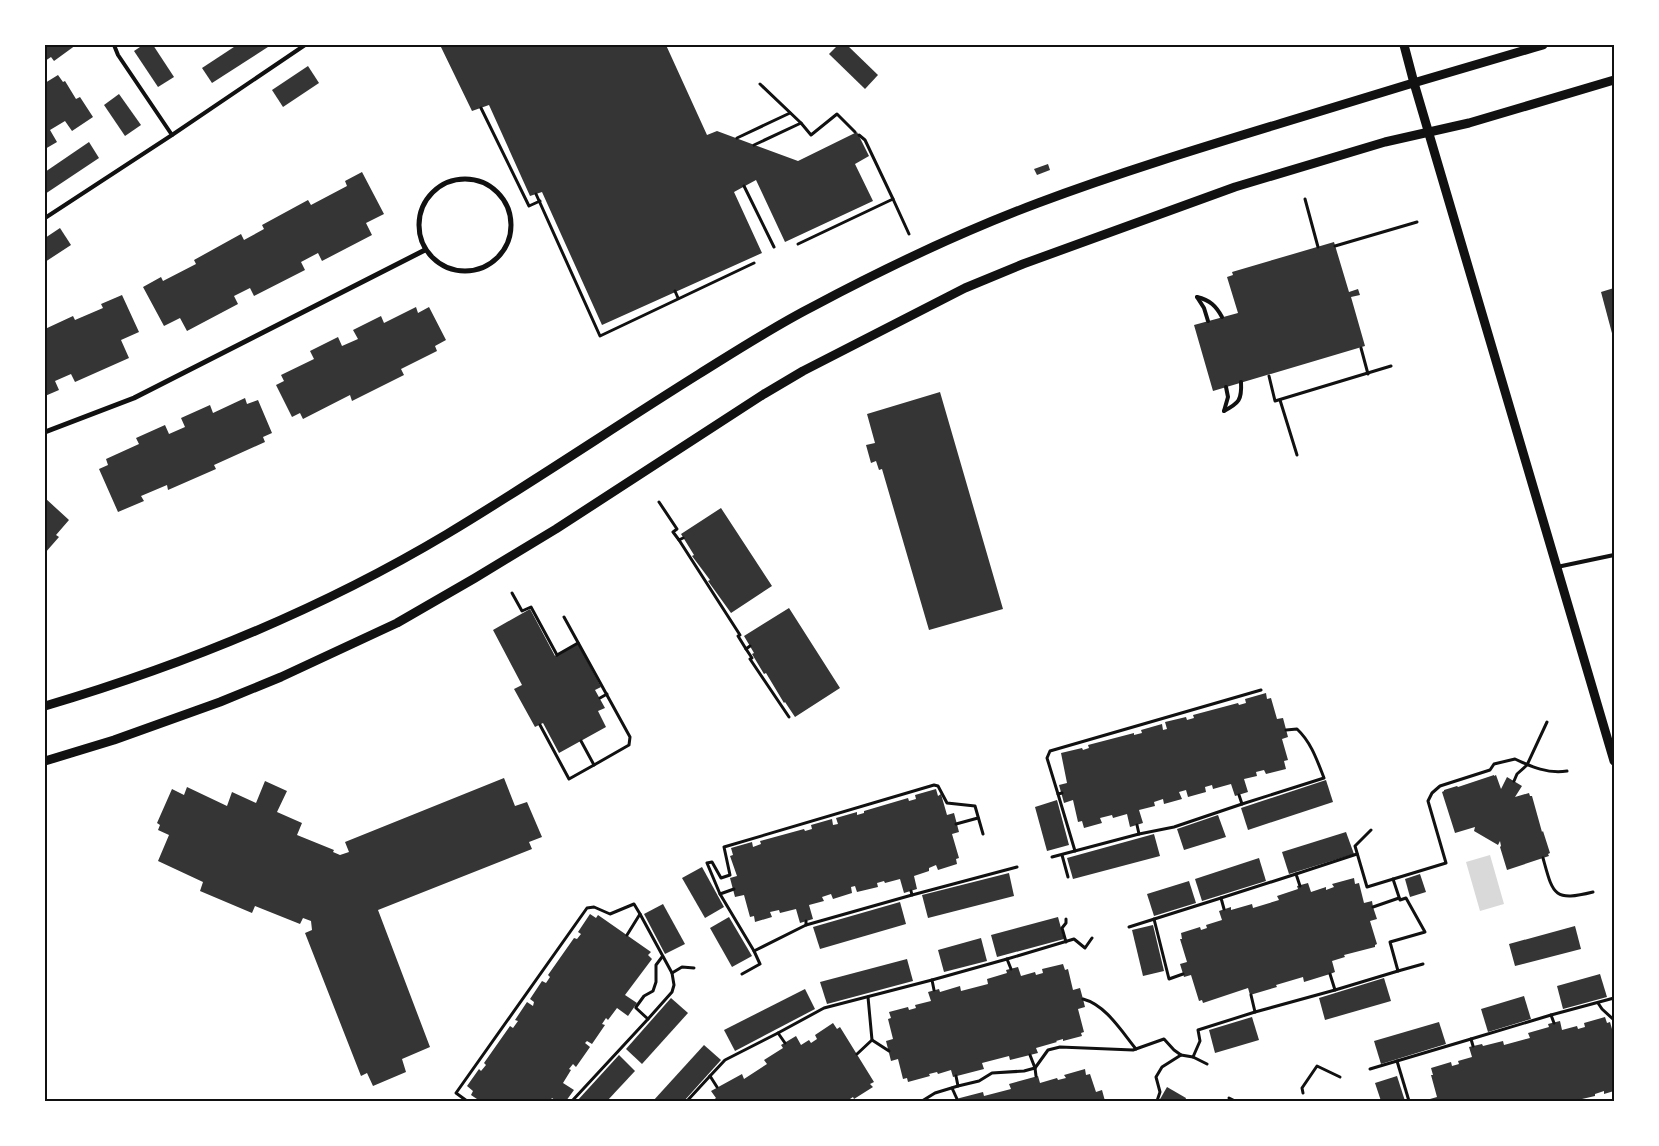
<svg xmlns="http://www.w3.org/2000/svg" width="1659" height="1146" font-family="Inter,sans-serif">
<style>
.water{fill:#d9d9d9}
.building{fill:#353535}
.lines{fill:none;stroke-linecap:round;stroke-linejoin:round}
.path{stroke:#111;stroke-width:3}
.service{stroke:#111;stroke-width:4}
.minor{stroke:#111;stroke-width:5}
.tertiary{stroke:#111;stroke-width:9}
.neatline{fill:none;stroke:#111;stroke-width:2}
</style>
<rect width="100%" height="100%" fill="#fff"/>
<!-- water -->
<polygon class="water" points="1490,855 1504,904 1480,911 1466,862"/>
<!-- building -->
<g class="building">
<polygon points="45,45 76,45 54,61 51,57 45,61"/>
<polygon points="143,45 153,45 174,77 158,87 134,51"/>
<polygon points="237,45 271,45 212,83 202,68"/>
<polygon points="440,45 666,45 707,135 717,131 798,161 857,132 869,156 855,164 873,201 785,242 756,180 734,192 762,253 602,325 542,192 530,196 489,105 472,111"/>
<polygon points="838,45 847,45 878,75 865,89 829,54"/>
<polygon points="308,66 319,83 283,107 272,90"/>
<polygon points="58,75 63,82 65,81 76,99 80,97 93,117 72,131 65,121 50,130 57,142 45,149 45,83"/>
<polygon points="119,94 141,125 125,136 104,105"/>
<polygon points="89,142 99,158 45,194 45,172"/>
<polygon points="1048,164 1050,170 1037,175 1034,169"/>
<polygon points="362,172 384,214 366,223 372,235 322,261 318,253 301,262 305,270 254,296 250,288 234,296 238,304 187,331 180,318 164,326 143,287 161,277 163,281 196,264 194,260 241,234 244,240 264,229 262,225 308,200 311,205 347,186 345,181"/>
<polygon points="60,228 71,245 45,262 45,238"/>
<polygon points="1334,242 1349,292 1358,289 1360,295 1351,297 1365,346 1213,391 1194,325 1238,313 1227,277 1233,275 1232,272"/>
<polygon points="1614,288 1614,337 1613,337 1601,292"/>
<polygon points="122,295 139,332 121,340 129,358 75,382 71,374 55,381 59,390 45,396 45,329 73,316 75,320 103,308 101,304"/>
<polygon points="416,307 418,313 429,307 446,340 435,346 437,351 401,369 404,375 352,401 350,395 303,419 300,413 292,417 276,385 284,381 281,375 314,359 310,351 338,337 342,346 358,339 353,330 381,316 384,323"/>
<polygon points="940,392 1003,609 929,630 882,469 879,470 876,461 871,463 866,445 875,443 867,414"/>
<polygon points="245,398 247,404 258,400 272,433 263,437 265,442 214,465 216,469 168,490 167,485 141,496 144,501 118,512 99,469 108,465 106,459 139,444 136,438 165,425 169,434 185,427 181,418 210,405 213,413"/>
<polygon points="45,498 69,520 56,535 59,537 45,553"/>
<polygon points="721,508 772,586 731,613 708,581 710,580 692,556 694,555 681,534"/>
<polygon points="789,608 840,688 795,717 785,702 784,703 766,673 764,674 752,654 754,653 744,636"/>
<polygon points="530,609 555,656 578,644 601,687 595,690 605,708 598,711 606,727 559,753 543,723 535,727 514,689 522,685 493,630"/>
<polygon points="1266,693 1267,699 1271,698 1277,719 1283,718 1288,737 1282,739 1288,760 1284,761 1286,769 1266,774 1264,770 1256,772 1257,776 1244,779 1248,792 1235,796 1231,784 1213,789 1212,785 1205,787 1206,792 1188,797 1186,790 1179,792 1182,799 1164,804 1163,799 1154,802 1155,806 1139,810 1143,823 1130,827 1127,814 1113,818 1112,815 1100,818 1102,823 1084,828 1082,821 1078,822 1073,800 1064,803 1059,785 1067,783 1061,753 1082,748 1083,750 1089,748 1088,745 1134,733 1134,735 1142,733 1141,730 1162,724 1163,730 1167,729 1165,722 1186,717 1187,720 1194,718 1193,715 1238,703 1239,705 1246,703 1245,699"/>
<polygon points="1494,775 1494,776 1496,775 1501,789 1507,777 1522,786 1515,797 1529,793 1530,796 1532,796 1542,832 1543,831 1550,853 1548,854 1549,856 1507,870 1500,847 1501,846 1500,841 1498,845 1474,831 1475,827 1455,833 1442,792 1444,791 1444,790 1457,786 1458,787"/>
<polygon points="504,778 515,806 527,802 542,837 529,842 532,849 378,910 430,1047 402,1059 406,1072 373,1086 367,1073 361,1076 305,933 312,930 311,921 303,918 300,924 255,906 252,913 200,891 203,882 158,861 169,835 158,830 160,825 157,823 172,789 184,795 187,787 227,806 232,792 256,803 265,781 287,791 277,812 302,823 297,835 334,850 333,852 340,855 349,852 345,842"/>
<polygon points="1326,780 1333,802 1248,830 1241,808"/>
<polygon points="936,789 938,796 941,794 947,815 954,813 959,832 952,834 959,858 956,859 957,864 938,870 936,865 929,868 929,871 914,876 917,889 904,893 900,879 885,883 884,881 877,883 878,887 857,892 855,886 851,887 852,893 833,899 831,894 822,897 824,901 809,905 813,919 800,923 796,909 780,913 779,910 770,912 772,917 755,922 754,916 750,917 744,895 735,897 730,878 737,876 730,856 733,855 731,848 752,842 753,847 761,844 760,841 804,829 805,831 812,829 811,825 832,819 833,825 838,824 836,818 857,812 857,815 864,813 864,811 908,798 909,801 916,799 915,795"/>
<polygon points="1057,800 1069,845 1047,851 1035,807"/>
<polygon points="1218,815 1226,837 1184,850 1177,829"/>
<polygon points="1346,832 1354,854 1289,874 1282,852"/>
<polygon points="1154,834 1160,856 1073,879 1067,858"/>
<polygon points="1259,858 1266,881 1202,901 1195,879"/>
<polygon points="702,867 724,907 705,918 682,878"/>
<polygon points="1009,873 1014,896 928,918 922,895"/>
<polygon points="1420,874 1426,892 1410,897 1405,879"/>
<polygon points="1354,878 1355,884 1359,883 1364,903 1372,901 1373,907 1377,919 1370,921 1377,944 1375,945 1375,947 1344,955 1345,957 1332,961 1335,972 1330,974 1304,982 1303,977 1276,985 1277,987 1250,995 1248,988 1203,1003 1202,1000 1199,1001 1191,975 1184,977 1180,964 1187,962 1180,939 1182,939 1181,933 1200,927 1201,930 1207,928 1206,925 1222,920 1219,911 1231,907 1231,910 1252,904 1253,908 1279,900 1277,896 1298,889 1297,886 1308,883 1311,892 1326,887 1326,890 1334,887 1332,884"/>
<polygon points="1189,881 1196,903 1154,916 1147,894"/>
<polygon points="900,902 906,924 820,949 813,927"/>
<polygon points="663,904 685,944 665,954 644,914"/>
<polygon points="590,914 596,918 598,915 651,952 648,955 652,959 625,995 637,1003 628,1016 617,1008 608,1020 606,1018 602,1024 605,1025 592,1044 587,1041 585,1043 590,1047 576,1067 573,1064 569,1069 571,1070 563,1083 574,1090 566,1101 556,1101 552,1098 550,1101 480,1101 471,1095 473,1091 467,1086 479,1069 481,1071 486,1065 484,1063 510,1026 513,1028 518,1021 515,1020 527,1002 533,1006 534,1002 530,999 542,981 546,983 550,977 548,975 574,938 577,939 581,934 578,932"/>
<polygon points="729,917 752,956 732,967 710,928"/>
<polygon points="1058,917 1064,939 997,957 991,935"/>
<polygon points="1153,925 1164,971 1143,976 1132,930"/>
<polygon points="1575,926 1581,949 1515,966 1509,944"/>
<polygon points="981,938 987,961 944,972 938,950"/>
<polygon points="907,959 913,981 827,1004 820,982"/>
<polygon points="1063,964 1065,970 1068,969 1073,990 1080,988 1083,999 1085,1007 1078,1009 1084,1032 1081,1033 1082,1036 1063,1041 1063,1039 1056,1041 1057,1042 1036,1048 1038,1053 1010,1060 1009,1056 982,1063 984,1069 953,1077 951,1070 938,1074 937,1072 929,1074 930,1076 908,1082 907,1078 903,1079 898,1059 891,1061 886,1041 893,1039 888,1019 891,1018 889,1012 908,1007 909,1010 916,1008 915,1005 931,1001 928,992 939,989 940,992 960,986 961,991 988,984 987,979 1007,973 1006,970 1018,967 1021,976 1035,972 1036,975 1043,973 1042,969"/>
<polygon points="1600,974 1607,997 1563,1009 1557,986"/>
<polygon points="1384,978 1391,1001 1325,1020 1319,998"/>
<polygon points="805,989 815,1009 735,1051 724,1030"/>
<polygon points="1524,996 1531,1019 1488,1032 1481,1009"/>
<polygon points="671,998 688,1013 642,1064 626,1049"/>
<polygon points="1252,1017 1259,1040 1215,1053 1209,1030"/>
<polygon points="1605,1017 1607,1023 1610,1022 1614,1036 1614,1091 1604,1094 1604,1091 1595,1094 1595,1096 1582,1099 1582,1101 1431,1101 1430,1099 1437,1097 1431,1075 1433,1075 1431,1068 1451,1062 1452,1066 1459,1064 1458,1061 1472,1057 1469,1047 1482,1044 1483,1046 1503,1041 1504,1045 1530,1038 1528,1033 1549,1027 1548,1024 1560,1021 1562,1030 1577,1026 1578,1029 1585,1027 1584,1023"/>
<polygon points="1439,1022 1446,1044 1381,1064 1374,1041"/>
<polygon points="833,1023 837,1029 840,1027 874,1082 870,1084 873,1087 854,1099 853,1097 847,1101 712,1101 716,1098 711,1091 742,1074 744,1079 767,1064 764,1060 783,1048 781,1045 796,1036 801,1045 809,1040 811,1043 817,1039 815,1035"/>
<polygon points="704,1045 721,1060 684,1101 653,1101"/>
<polygon points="619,1055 635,1071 607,1101 577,1101"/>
<polygon points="1085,1069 1086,1075 1090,1074 1096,1092 1102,1090 1105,1101 956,1101 956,1099 983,1092 984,1096 1011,1089 1009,1084 1038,1076 1040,1083 1057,1078 1058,1080 1066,1078 1064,1075"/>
<polygon points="1397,1076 1405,1101 1381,1101 1375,1083"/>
<polygon points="1167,1087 1186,1098 1185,1101 1159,1101"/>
</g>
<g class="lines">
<!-- path -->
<g class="path">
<polyline points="481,108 529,206 540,201"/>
<polyline points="801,123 811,135 837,114 855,132"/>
<polyline points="859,135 865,140 893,199"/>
<polyline points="737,138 790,113"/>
<polyline points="754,145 801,123 760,84"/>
<polyline points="744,186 774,247"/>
<polyline points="536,194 600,336 754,263"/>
<polyline points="1305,199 1318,247"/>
<polyline points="798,244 893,199 909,234"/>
<polyline points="1335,246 1417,222"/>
<polyline points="675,291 678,298"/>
<polyline points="1361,348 1368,374"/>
<polyline points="1269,376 1275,401 1391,366"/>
<polyline points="1280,400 1297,455"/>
<polyline points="659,502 677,529 673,532 679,540 683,538"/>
<polyline points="679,540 740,635 738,636 746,649 750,646"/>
<polyline points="512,593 522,611 531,607 557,655"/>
<polyline points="564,617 630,737 629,745 594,765 581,741"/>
<polyline points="746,649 752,658 750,659 789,717"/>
<polyline points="557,655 578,643"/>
<polyline points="600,698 607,694"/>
<polyline points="540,725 569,779 594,765"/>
<polyline points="1514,781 1517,774 1527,765 1547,722"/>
<polyline points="1062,793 1058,794 1075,851"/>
<polyline points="1058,794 1047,758 1050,751 1261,690"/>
<path d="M1239 795 1242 804 1324 778C1317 760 1311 742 1297 729L1286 730"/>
<polyline points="956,824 978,818"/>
<polyline points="1137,825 1139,834 1174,827 1242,804"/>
<path d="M1371 830 1355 846 1367 887 1446 863 1428 801 1432 793 1440 786 1490 770 1494 764 1515 759C1532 767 1548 774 1567 771"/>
<polyline points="1062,855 1068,877"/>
<polyline points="1052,857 1139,834"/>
<path d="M1543 858C1553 894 1553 902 1593 892"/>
<polyline points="1393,879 1400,900 1406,898 1425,932 1390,942 1398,971 1423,964"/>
<polyline points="1300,886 1296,874 1357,854"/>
<polyline points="734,889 720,894 754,951"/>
<polyline points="911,891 912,895 1017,867"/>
<polyline points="720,894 707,863 712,862 721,878 730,875 724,847 934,785 938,786 947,803 975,806 983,834"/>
<polyline points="1373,907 1399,898"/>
<polyline points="1224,909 1221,898 1296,874"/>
<polyline points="1154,919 1169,979 1183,974"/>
<polyline points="806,921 806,925 912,895"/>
<polyline points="1129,927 1221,898"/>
<polyline points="627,935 640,914 672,973 682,967 694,968"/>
<polyline points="1066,942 1062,928 1066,923 1066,919"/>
<polyline points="1011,969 1007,959 1074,939 1085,948 1092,938"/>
<polyline points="742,974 760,964 754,951 806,925"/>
<polyline points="1330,974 1335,990 1398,971"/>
<polyline points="934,990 932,980 1007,959"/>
<polyline points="1251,995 1255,1012 1335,990"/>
<path d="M1083 999C1106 1005 1122 1032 1136 1049"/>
<polyline points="1598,1003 1602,1009 1614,1020"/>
<polyline points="636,1007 644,996 653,991 656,982 656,965 662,957"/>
<polyline points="636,1008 648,1019 672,992 674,985 672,973"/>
<polyline points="1554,1023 1551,1015 1614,998"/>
<polyline points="872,1040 889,1051"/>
<polyline points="785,1043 778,1033 824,1008 932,980"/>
<polyline points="1473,1046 1471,1039 1551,1015"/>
<polyline points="857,1054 872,1040 868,997"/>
<polyline points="1030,1055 1035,1068 1048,1050 1060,1047 1133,1050 1164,1039 1174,1050 1181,1055"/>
<polyline points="1397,1061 1409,1101"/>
<polyline points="1207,1064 1193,1057 1200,1041 1198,1030 1255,1012"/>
<polyline points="1370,1069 1471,1039"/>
<polyline points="956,1076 958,1086 979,1081 992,1073 1024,1071 1035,1068 1036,1076"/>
<polyline points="717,1087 710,1076 725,1060 778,1033"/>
<polyline points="952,1088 957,1099"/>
<polyline points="1303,1093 1302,1088 1317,1066 1340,1077"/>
<polyline points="1229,1098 1235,1101"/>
<polyline points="467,1101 456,1093 587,908 594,907 610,914 634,904 640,914"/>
<polyline points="572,1101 648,1019"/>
<polyline points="687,1101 710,1076"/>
<polyline points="922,1101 935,1093 958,1086"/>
<polyline points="1157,1101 1160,1092 1156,1077 1162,1067 1181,1055 1193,1057"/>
</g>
<!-- service -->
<g class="service">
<polyline points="114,45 118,55 172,135"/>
<polyline points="45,218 172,135 305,45"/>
<path d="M1197 297C1210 300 1216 306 1222 317"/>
<polyline points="1197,297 1204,308 1208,321"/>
<path d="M1224 411C1239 403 1242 400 1241 382"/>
<polyline points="1224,411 1228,397 1226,387"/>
<polyline points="1557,567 1614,555"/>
</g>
<!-- minor -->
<g class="minor">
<circle cx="465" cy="225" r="46"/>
<polyline points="45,432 134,398 425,250"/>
</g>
<!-- tertiary -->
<g class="tertiary">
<polyline points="1404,45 1414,83 1614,761"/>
<path d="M45 706C184 665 323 608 447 534 532 483 614 427 699 374 736 351 773 327 812 307 885 268 961 232 1038 203 1118 173 1200 148 1282 123 1369 96 1456 70 1543 45"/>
<polyline points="45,761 114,740 220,702 281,677 397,623 475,578 556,529 764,394 803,371 965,288 1023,264 1235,187 1385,142 1469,123 1614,80"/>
</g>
</g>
<!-- border -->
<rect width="1659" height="1146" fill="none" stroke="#ffffff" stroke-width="92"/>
<rect x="46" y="46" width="1567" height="1054" class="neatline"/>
</svg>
